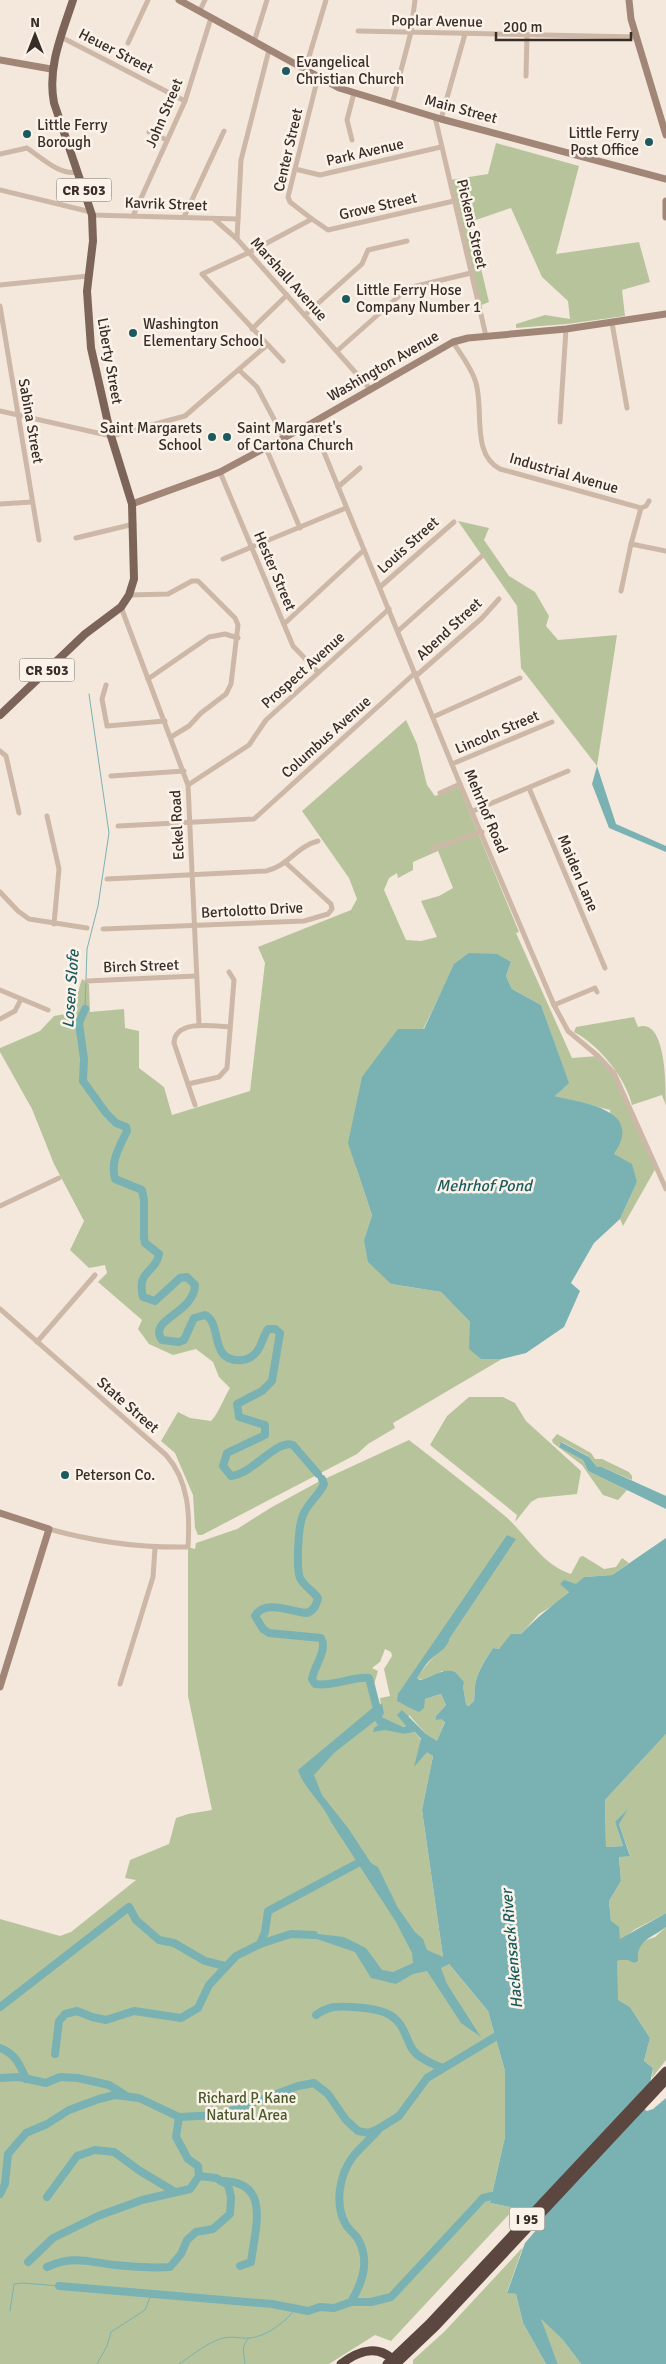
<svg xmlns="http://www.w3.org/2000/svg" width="666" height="2364" font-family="Signika,sans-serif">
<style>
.green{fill:#b7c49b;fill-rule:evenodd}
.water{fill:#7ab2b3;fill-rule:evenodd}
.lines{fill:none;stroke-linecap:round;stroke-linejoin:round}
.stream{stroke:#7ab2b3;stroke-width:1}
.river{stroke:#7ab2b3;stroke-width:8}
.street{stroke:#cdb8a7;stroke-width:5}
.secondary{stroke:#a18678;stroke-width:7}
.primary{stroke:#7c6458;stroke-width:8}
.highway{stroke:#5b473f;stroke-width:9}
.highway-bridge{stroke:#5b473f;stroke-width:9}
.poi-dot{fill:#1b5b5e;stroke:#fbf3e9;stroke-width:2}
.labels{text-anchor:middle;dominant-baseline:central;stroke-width:5;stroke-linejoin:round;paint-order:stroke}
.shield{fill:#fbf3e9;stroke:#736862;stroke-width:1}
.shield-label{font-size:14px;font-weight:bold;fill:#392d28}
.street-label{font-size:15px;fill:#392d28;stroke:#fbf3e9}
.poi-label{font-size:15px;fill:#392d28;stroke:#fbf3e9;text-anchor:start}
.park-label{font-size:15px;fill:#49592a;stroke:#fbf3e9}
.water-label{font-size:16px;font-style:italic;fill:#1b5b5e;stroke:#fbf3e9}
</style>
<rect width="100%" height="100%" fill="#f4e8dd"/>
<!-- green -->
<g class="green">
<polygon points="496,143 579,166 556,254 639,242 650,282 622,290 625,316 567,324 516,328 516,324 545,315 570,319 568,301 542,277 511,208 470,222 489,302 479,306 450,180 488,174"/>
<polygon points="458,521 489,528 484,540 509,576 535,592 549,616 546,626 558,640 617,635 597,766 521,668 517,606"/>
<path d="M406 720 417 744 427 785 435 796 459 787 519 932 516 933 572 1058 598 1056 614 1073 657 1166 623 1226 620 1219 637 1182 614 1154 610 1110 555 1096 568 1082 541 1005 512 989 506 976 511 962 455 964 356 1167 372 1215 364 1240 391 1284 441 1292 470 1322 481 1359H502L393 1423 395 1428 368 1444 357 1454 202 1535H198L195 1528 193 1495 175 1453 161 1441 178 1412 190 1418 211 1421C220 1411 223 1399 230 1388L219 1377 213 1362 196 1349 173 1355 149 1344 138 1329 142 1320 98 1282 107 1273 105 1265 89 1268 70 1250 84 1221 54 1164 32 1109 0 1052V1048L40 1031 54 1016 71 1013 82 979 89 984 90 1012 124 1009 125 1028 139 1031V1068L164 1087 172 1115 250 1091 265 963 258 947 351 910 357 899 349 878 302 811ZM438 851 453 888 439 896 421 901 437 937 421 941 406 940 384 890 389 878 397 873 398 878 413 870V862Z"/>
<path d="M634 1017 638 1027C666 1017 666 1085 666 1106L662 1095 632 1105C626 1078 598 1044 574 1032L576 1027Z"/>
<polygon points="469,1397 503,1397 515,1403 526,1421 581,1471 577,1494 538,1498 531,1502 515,1522 517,1515 430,1445 447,1416"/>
<polygon points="557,1434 591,1453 595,1459 602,1459 629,1472 632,1476 632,1480 602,1467 597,1467 588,1456 562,1442 559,1446 583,1460 588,1471 627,1490 618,1500 603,1495 582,1465 553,1443 552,1440"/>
<path d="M409 1440C441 1465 474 1490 505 1516 527 1535 542 1565 571 1574L580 1557 583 1556 604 1569 616 1567 622 1558 629 1563 612 1575 584 1577 557 1603 539 1614 521 1634 499 1649 493 1648C486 1659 479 1669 476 1681 474 1686 475 1695 474 1701L470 1706 466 1704 463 1686 442 1671C435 1676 426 1683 417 1678 421 1673 424 1667 429 1662 436 1653 447 1650 450 1638L515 1539 399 1702 406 1704 423 1703 425 1699 441 1694 446 1705 436 1716 445 1721 437 1742 426 1734 409 1715 406 1726 402 1727 382 1717 380 1698 390 1696 384 1669 392 1656 391 1652 385 1649 380 1662 372 1668 378 1671 373 1688 376 1705 375 1721 405 1734 415 1732 433 1756 422 1810 443 1957 488 2011 505 2071V2137L490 2203 515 2208 391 2341 375 2335 329 2364H0V1919L60 1936 71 1932 136 1880 125 1878 130 1860 169 1844 176 1818 188 1814 212 1810 188 1696V1547L195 1549 196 1543 237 1529 272 1507 318 1482Z"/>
<polygon points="666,1734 666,1913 634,1930 621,1940 611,1921 609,1901 621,1881 619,1856 630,1855 619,1824 615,1822 623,1846 606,1847 605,1800"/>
<polygon points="666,1927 666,2060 652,2078 653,2068 644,2061 650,2038 630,2007 617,2000 617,1962 619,1959 628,1959 634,1963 641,1942 655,1937"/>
<polygon points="523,2247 507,2292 516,2294 523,2323 546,2364 413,2364 413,2360 445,2331"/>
<polygon points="540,2318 563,2340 581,2364 558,2364"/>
</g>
<!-- water -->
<g class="water">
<polygon points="597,766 616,824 666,846 666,852 609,828 592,784"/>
<path d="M469 953 497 954 511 962 506 976 512 989 541 1005 569 1083 555 1096C576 1102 632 1107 621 1140 620 1145 616 1150 614 1154L632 1164 637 1182 620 1219 594 1243 571 1283 580 1291 564 1327 526 1353 502 1359H481L469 1349 470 1322 441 1292 391 1284 368 1262 364 1240 372 1215 348 1143 362 1077 398 1029H424L454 964Z"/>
<polygon points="561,1442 589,1457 597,1467 602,1467 666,1496 666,1509 588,1471 583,1460 559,1447"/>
<path d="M507 1535 516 1539 450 1638C447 1650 437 1653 429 1661 424 1666 421 1673 417 1678L420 1680C432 1678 443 1667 455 1672L464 1682 463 1686 466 1704 469 1706 474 1701C475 1695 474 1686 476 1681 479 1669 486 1659 493 1648L499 1649 511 1634H521C536 1618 552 1606 569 1592L560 1584 564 1580 576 1584 584 1577 612 1575 666 1538V1734L605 1800 606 1847 623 1846 615 1822 628 1809 619 1824 630 1856 619 1857 621 1881 609 1901 611 1921 619 1927 620 1939 666 1913V1927C652 1938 636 1940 638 1961L634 1963 628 1960H619L617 1962 618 2000 630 2007 650 2038 644 2061 653 2068 645 2110 647 2111 653 2109 666 2098V2364H581L563 2340 541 2319 558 2364H546L523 2323 516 2294 507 2293 525 2243 537 2229 515 2208 490 2203 505 2137V2071L488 2011 449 1964 441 1968 447 1984 481 2037 461 2023 427 1971 413 1974 396 1984 371 1978 355 1952 293 1931 344 1937 366 1948 382 1970 393 1972 413 1963 412 1953 396 1922 331 1822C323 1803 304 1789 298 1770L376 1705 382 1704 384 1713 382 1717 403 1727 406 1726 397 1715 402 1710 426 1734 437 1741 445 1722 441 1719 436 1720V1716L446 1705 441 1694 425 1699 424 1708 419 1712C411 1709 405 1705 397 1701L398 1694ZM375 1721 378 1725 374 1728 373 1732 385 1730 405 1734 415 1732 421 1739 414 1767 427 1752 433 1756 422 1810 443 1957 427 1950 423 1939 415 1932 398 1908 378 1867 371 1863 348 1828 322 1795 314 1775 334 1753Z"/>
</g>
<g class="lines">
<!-- stream -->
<g class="stream">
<polyline points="85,1009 87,949 98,906 109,833 89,694"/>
<polyline points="10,2311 14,2284 23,2283 59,2286"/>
<polyline points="97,2364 107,2346 111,2332 145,2310 151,2295"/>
<path d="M179 2364C190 2357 203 2346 215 2341 230 2334 236 2339 250 2338 267 2336 286 2322 295 2309"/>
<path d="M245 2364C244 2352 240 2347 249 2338"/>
</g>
<!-- river -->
<g class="river">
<path d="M85 1009 79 1023 84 1059 83 1081 106 1113 116 1123 126 1127 127 1131C120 1146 110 1161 115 1179L142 1190 144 1200V1238L145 1243 159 1254C156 1273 136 1270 143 1297L155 1301 180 1278 187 1277 195 1285C194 1314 147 1319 162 1340L179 1342 184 1340 194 1318 205 1315C223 1323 208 1363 242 1360 248 1360 255 1355 258 1350 262 1343 264 1335 268 1329H275L280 1333 272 1381 262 1391 237 1404 239 1417 265 1425V1435L227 1453 223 1466 231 1476C253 1474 276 1439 293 1445L318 1474"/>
<path d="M322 1479 324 1484C319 1495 309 1502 304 1513 298 1523 296 1567 300 1578 304 1586 313 1591 318 1598 316 1606 314 1610 307 1613 291 1612 265 1599 255 1616L263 1629 269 1633 321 1638C328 1650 314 1666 312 1679L315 1684C335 1687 353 1676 369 1678L376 1705"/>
<polyline points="260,1944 265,1932 268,1911 358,1863"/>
<polyline points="0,2007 129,1907 136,1920 159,1940 174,1943 205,1961 225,1966"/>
<path d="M316 2015C328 2006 337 2006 352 2007 365 2008 379 2009 390 2015 403 2023 405 2035 411 2047 417 2058 432 2064 443 2068"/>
<path d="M0 2048C15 2053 20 2065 26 2079"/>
<polyline points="55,2054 59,2021 65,2014 77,2011 92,2017 106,2020 134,2011 181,2018 198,2008 209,1985 236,1956 260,1944 291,1934 314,1935"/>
<polyline points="0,2078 19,2077 46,2083 60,2077 78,2078 109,2085 125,2095"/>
<path d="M221 2181C272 2181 255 2228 251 2262L240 2266"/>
<polyline points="0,2194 5,2184 8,2154 26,2133 47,2124 69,2110 99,2099 115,2095 139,2098 179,2117 219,2115 298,2086 314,2083 328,2094 346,2120 358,2131 369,2133 378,2129 399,2116 427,2078 495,2037"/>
<polyline points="47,2197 77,2156 95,2150 114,2152 140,2171 175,2192"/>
<polyline points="28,2262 53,2238 98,2216 142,2200 190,2189 199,2176 198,2166 188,2159 176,2137 179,2117"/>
<path d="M47 2267C73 2255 88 2262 115 2265 133 2267 151 2268 170 2267L181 2254 187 2240 196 2232 213 2229 230 2214 231 2197 228 2185 216 2178 199 2176"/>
<polyline points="59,2286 272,2304 308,2311 320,2307 334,2308 351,2302 371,2302 391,2297 474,2208 483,2198 492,2196"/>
<path d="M351 2302C362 2283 370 2263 359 2241 356 2234 348 2230 345 2223 335 2204 339 2176 352 2158 359 2148 370 2140 378 2130"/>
</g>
<!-- street -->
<g class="street">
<polyline points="199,12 205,0"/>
<polyline points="358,31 637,37"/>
<polyline points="61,37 185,101"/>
<polyline points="254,42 267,0"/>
<polyline points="128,43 148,0"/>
<polyline points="269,50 241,160 237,239 371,390"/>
<polyline points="305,70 326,0"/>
<polyline points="526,76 527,35"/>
<polyline points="392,105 411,32 415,0"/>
<polyline points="435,117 486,336"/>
<polyline points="441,119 465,34"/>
<polyline points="149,132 167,140"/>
<polyline points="352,140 347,120 354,93"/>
<path d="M0 154 27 148C42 158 60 176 78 172"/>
<polyline points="295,169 320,175 441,147"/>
<polyline points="0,190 91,212"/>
<polyline points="92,215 238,219"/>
<polyline points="133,216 185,101 211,18"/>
<polyline points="184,217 224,131"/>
<polyline points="214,219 237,239"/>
<polyline points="312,219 290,202 288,197 318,77"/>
<polyline points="0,285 88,276"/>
<polyline points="0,306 39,540"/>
<polyline points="305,315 362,264 368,250 407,241"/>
<polyline points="612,323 627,408"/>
<polyline points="252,329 287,295"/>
<path d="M453 342C461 355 472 368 476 383 484 410 471 454 500 469L641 508 646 506 649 501"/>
<polyline points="337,351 408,288 471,273"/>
<polyline points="283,361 202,274 248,253 312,219 328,230 454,201"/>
<polyline points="239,370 257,387 284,438"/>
<polyline points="0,411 111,436 185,416 267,345"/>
<polyline points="560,422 566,329"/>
<polyline points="312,423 460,784 554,1005 568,1031 598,1056 614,1073 666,1189"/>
<polyline points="266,448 300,528"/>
<polyline points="220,472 293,646 318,672"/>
<polyline points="338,487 360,468"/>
<polyline points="0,504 32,502"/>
<polyline points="76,538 134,524"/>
<polyline points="631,544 666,551"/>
<polyline points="223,559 346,508"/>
<polyline points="380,587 454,522"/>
<polyline points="621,591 631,544 641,508"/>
<polyline points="129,595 168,594 192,581 198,581 235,618 238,625 231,684 226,694 201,713 189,726 171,737"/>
<polyline points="121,607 188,785 199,1024"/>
<polyline points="284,624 364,550"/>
<polyline points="398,631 482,556"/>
<polyline points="416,676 482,618 499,599"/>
<polyline points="148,679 209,637 225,634 238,638"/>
<polyline points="106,685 102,699 107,726 165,721"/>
<polyline points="433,717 520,678"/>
<polyline points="0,751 6,756 19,813"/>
<polyline points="452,764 552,722"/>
<polyline points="111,776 184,771"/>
<polyline points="188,785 249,745 266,720 389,609"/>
<polyline points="529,788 605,968"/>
<polyline points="440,793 460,784"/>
<polyline points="473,811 568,771"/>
<polyline points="47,816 59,869 54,924"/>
<polyline points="118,826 254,819 415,673"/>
<polyline points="432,849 482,832"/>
<path d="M107 879 266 871C287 867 297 846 318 841"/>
<polyline points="0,892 18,911 29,919 87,928"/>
<polyline points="103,929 304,921 328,914 332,909 331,904 285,862"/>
<polyline points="87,981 196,976"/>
<polyline points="0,990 48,1010"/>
<polyline points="554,1005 595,988 597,992"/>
<polyline points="0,1019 15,1011 21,999"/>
<polyline points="188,1084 219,1077 227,1068 234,980 229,972"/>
<path d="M195 1105 174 1043C175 1019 215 1026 230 1027"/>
<polyline points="0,1206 59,1178"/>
<path d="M0 1309 166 1455C189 1481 190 1515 188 1547 139 1548 95 1542 49 1529"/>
<polyline points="37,1342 95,1275"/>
<polyline points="120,1684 153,1577 155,1548"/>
</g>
<!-- secondary -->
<g class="secondary">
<polyline points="179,0 339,88 441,119 666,179"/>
<polyline points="629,0 631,19 666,135"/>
<polyline points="0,60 51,69"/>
<polyline points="666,201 666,217"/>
<polyline points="132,504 220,472 312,423 453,342 468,338 566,329 666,314"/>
<polyline points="0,1513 49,1529 0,1687"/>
</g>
<!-- primary -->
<path class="primary" d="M0 715 85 634 121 607 129 595 134 579 132 504 111 436 91 348 87 291 93 241 92 215 54 103C47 67 62 34 73 0"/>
<!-- highway -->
<path class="highway" d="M341 2364C359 2350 380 2343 397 2364"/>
<!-- highway-bridge -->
<g class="highway-bridge">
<polyline points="387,2364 429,2324 666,2071"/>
<polyline points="396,2364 436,2326 666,2080"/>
</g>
</g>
<!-- markers -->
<g class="poi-dot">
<circle cx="286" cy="71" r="5"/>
<circle cx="27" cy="134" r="5"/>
<circle cx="649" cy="142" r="5"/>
<circle cx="346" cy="299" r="5"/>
<circle cx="133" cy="333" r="5"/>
<circle cx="212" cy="437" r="5"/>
<circle cx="227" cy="437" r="5"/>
<circle cx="65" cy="1475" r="5"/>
</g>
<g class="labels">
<!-- shield labels -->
<g class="shield">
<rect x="56.5" y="178.5" width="55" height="23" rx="4"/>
<rect x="19.5" y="658.5" width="55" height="23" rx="4"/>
<rect x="509.5" y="2207.5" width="35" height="23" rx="4"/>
</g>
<g class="shield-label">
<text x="84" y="190">CR 503</text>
<text x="47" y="670">CR 503</text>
<text x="527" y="2219">I 95</text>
</g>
<!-- street labels -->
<g class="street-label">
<text transform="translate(437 21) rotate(1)">Poplar Avenue</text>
<text transform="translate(116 51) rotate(27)">Heuer Street</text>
<text transform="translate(461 109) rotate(15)">Main Street</text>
<text transform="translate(164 113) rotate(-67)">John Street</text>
<text transform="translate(288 150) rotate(-77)">Center Street</text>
<text transform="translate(365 152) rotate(-13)">Park Avenue</text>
<text transform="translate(166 204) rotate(2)">Kavrik Street</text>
<text transform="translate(378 206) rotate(-13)">Grove Street</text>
<text transform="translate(472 224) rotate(77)">Pickens Street</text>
<text transform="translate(289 279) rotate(48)">Marshall Avenue</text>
<text transform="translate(110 361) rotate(80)">Liberty Street</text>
<text transform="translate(383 366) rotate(-30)">Washington Avenue</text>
<text transform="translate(31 421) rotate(80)">Sabina Street</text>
<text transform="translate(564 473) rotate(16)">Industrial Avenue</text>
<text transform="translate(408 545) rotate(-42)">Louis Street</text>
<text transform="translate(275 571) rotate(67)">Hester Street</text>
<text transform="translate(449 629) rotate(-43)">Abend Street</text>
<text transform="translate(303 670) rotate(-42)">Prospect Avenue</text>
<text transform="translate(497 732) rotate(-23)">Lincoln Street</text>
<text transform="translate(326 737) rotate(-42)">Columbus Avenue</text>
<text transform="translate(486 811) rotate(67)">Mehrhof Road</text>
<text transform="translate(177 825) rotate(-93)">Eckel Road</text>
<text transform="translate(578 873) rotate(67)">Maiden Lane</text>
<text transform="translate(252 910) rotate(-3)">Bertolotto Drive</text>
<text transform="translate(141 966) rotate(-2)">Birch Street</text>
<text transform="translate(128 1405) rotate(41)">State Street</text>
</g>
<!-- poi labels -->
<g class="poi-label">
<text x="296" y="62">Evangelical<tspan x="296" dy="17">Christian Church</tspan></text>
<text x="37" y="125">Little Ferry<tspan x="37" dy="17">Borough</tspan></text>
<text x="639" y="133" text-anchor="end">Little Ferry<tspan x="639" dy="17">Post Office</tspan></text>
<text x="356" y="290">Little Ferry Hose<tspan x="356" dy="17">Company Number 1</tspan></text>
<text x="143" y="324">Washington<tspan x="143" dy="17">Elementary School</tspan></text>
<text x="202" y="428" text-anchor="end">Saint Margarets<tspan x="202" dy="17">School</tspan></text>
<text x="237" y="428">Saint Margaret's<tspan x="237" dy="17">of Cartona Church</tspan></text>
<text x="75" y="1475">Peterson Co.</text>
</g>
<!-- park labels -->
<g class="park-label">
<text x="247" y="2098">Richard P. Kane<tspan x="247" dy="17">Natural Area</tspan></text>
</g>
<!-- water labels -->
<g class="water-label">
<text transform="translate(71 989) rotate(-86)">Losen Slofe</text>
<text x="484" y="1186">Mehrhof Pond</text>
<text transform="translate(512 1949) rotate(-95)">Hackensack River</text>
</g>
</g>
<!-- north arrow -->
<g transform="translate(35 35)" stroke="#fbf3e9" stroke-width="4" paint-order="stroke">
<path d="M0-4L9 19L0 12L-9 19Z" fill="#392d28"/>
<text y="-8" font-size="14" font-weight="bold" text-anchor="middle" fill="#392d28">N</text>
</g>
<!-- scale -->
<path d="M496 32v8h135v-8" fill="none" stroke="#392d28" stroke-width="2.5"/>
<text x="503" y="32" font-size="15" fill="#392d28" stroke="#fbf3e9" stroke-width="4" paint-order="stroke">200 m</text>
</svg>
